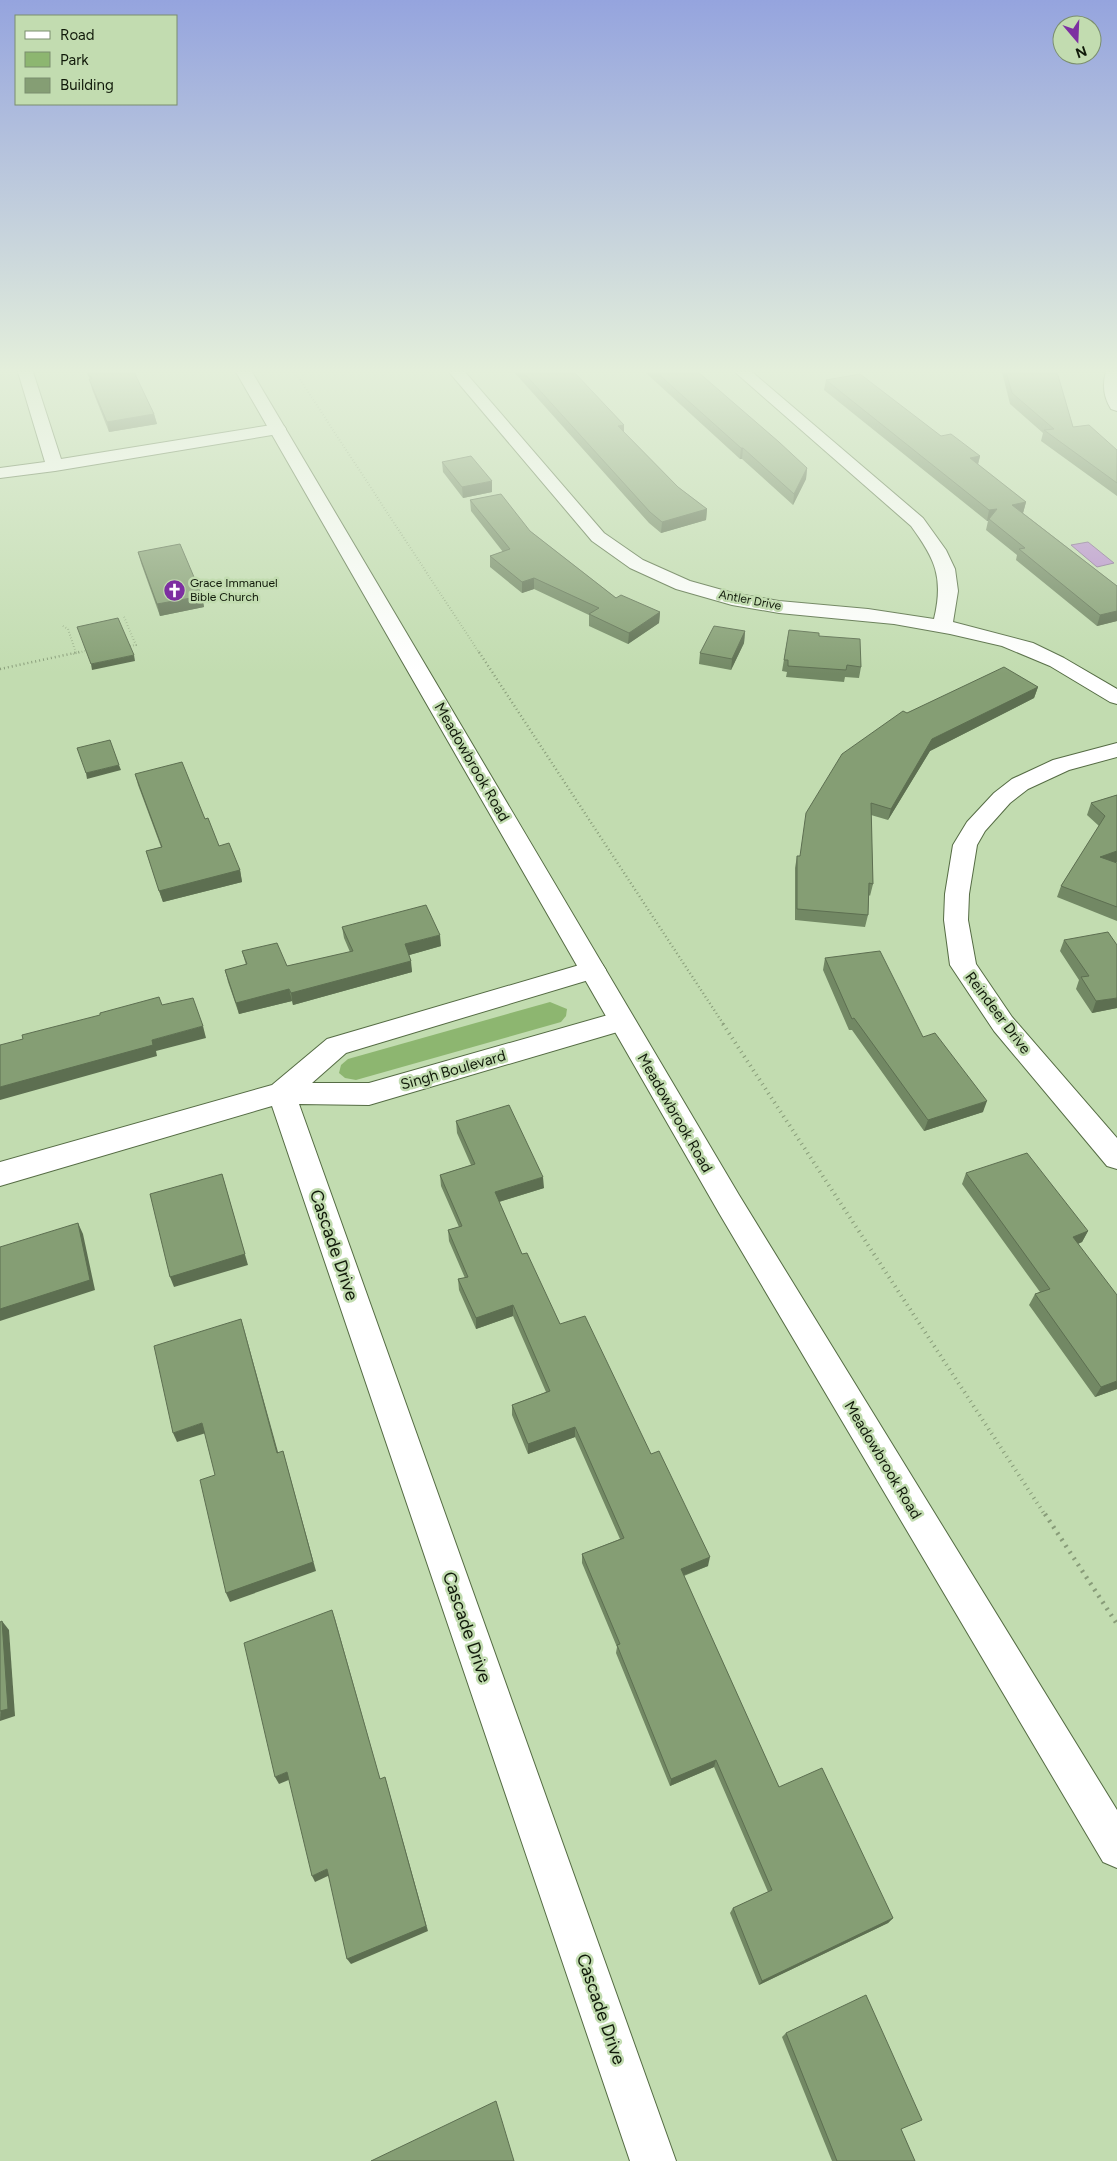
<svg xmlns="http://www.w3.org/2000/svg" width="1117" height="2161" font-family="Figtree,sans-serif">
<style>
.green{fill:#8db670}
.water{fill:#b88cd0;stroke:#866a95}
.lines{fill:none;stroke-linecap:round;stroke-linejoin:round}
.street-casing{stroke:#556c44;stroke-width:2}
.secondary-casing{stroke:#556c44;stroke-width:2}
.path-far3{stroke:#889c79;stroke-width:2;stroke-dasharray:0.5 2.5;stroke-linecap:butt}
.path-far2{stroke:#889c79;stroke-width:2.5;stroke-dasharray:1 3;stroke-linecap:butt}
.path-far1{stroke:#889c79;stroke-width:4;stroke-dasharray:1 4.5;stroke-linecap:butt}
.path{stroke:#889c79;stroke-width:4.5;stroke-dasharray:2 5.5;stroke-linecap:butt}
.street{fill:#fff;fill-rule:evenodd}
.secondary{fill:#fff;fill-rule:evenodd}
.wall{fill:#728864}
.shaded-wall{fill:#5d6f51}
.building{fill:#859e74;stroke:#5d6f51}
.labels{text-anchor:middle;dominant-baseline:central;stroke-width:5;stroke-linejoin:round;paint-order:stroke}
.far-poi-label{font-size:12px;fill:#111a0a;stroke:#c2dcb0;text-anchor:start}
.far-street-label{font-size:12px;fill:#111a0a;stroke:#c2dcb0}
.street-label{font-size:15px;fill:#111a0a;stroke:#c2dcb0}
.near-street-label{font-size:18px;fill:#111a0a;stroke:#c2dcb0}
</style>
<rect width="100%" height="100%" fill="#c2dcb0"/>
<!-- green -->
<polygon class="green" points="550,1002 567,1009 566,1016 561,1022 356,1080 345,1078 339,1073 341,1065 348,1059"/>
<!-- water -->
<polygon class="water" points="1088,542 1114,563 1097,567 1071,545"/>
<g class="lines">
<defs>
<g id="street">
<polygon points="18,372 33,372 61,459 278,424 284,426 286,429 284,432 278,434 55,471 0,478 0,468 45,462"/>
<path d="M449 372H465L604 533 643 560 690 581 733 593 779 601 868 609 934 619C944 577 935 559 911 526L735 372H752L923 518 946 550 955 569 958 591 953 622 1033 643 1064 658 1117 689V704L1110 702 1050 666 1002 646 950 634 894 624 779 613 732 605 676 589 630 568 592 541Z"/>
<path d="M1106 372H1117V411L1111 409C1104 398 1102 385 1106 372Z"/>
<polygon points="1117,743 1117,757 1069,770 1028,789 1010,803 985,831 977,845 969,894 968,920 976,964 1012,1017 1117,1138 1117,1169 1107,1166 994,1031 950,965 944,920 945,894 953,845 967,822 994,793 1012,779 1053,760"/>
<polygon points="593,961 602,964 606,970 602,976 346,1053 312,1083 369,1083 622,1011 631,1014 635,1021 631,1028 369,1105 299,1104 676,2161 630,2161 272,1106 0,1186 0,1162 272,1085 327,1039"/>
</g>
<polygon id="secondary" points="236,372 252,372 739,1195 1117,1810 1117,1868 1103,1862 719,1213"/>
</defs>
<!-- street casing -->
<use href="#street" class="street-casing"/>
<!-- secondary casing -->
<use href="#secondary" class="secondary-casing"/>
<!-- path-far3 -->
<g class="path-far3">
<polyline points="295,372 480,654"/>
<polyline points="124,617 136,645 129,646"/>
<polyline points="63,626 68,629 76,653"/>
<polyline points="73,654 85,651"/>
</g>
<!-- path-far2 -->
<g class="path-far2">
<polyline points="479,652 724,1025"/>
<polyline points="0,669 79,652"/>
</g>
<!-- path-far1 -->
<polyline class="path-far1" points="723,1024 1045,1515"/>
<!-- path -->
<polyline class="path" points="1045,1514 1117,1624"/>
<!-- street -->
<use href="#street" class="street"/>
<!-- secondary -->
<use href="#secondary" class="secondary"/>
</g>
<!-- wall -->
<g class="wall">
<polygon points="86,372 134,372 154,414 157,424 109,432 92,389 90,379"/>
<polygon points="514,372 574,372 624,425 624,432 678,487 707,509 706,520 661,533 649,523"/>
<polygon points="646,372 698,372 807,468 806,479 793,505 742,459 740,459 646,373"/>
<polygon points="1002,372 1057,372 1073,427 1117,450 1117,496 1041,441 1043,433 1010,404"/>
<polygon points="826,380 941,436 980,456 978,465 1026,502 1023,513 1117,586 1117,621 1097,626 1016,560 1017,555 986,530 988,521 987,521 824,390"/>
<polygon points="442,462 492,492 463,498 443,472"/>
<polygon points="470,500 530,531 616,598 660,612 659,623 628,644 589,626 589,615 534,589 522,593 490,567 490,556 503,552 471,511"/>
<polygon points="138,552 202,596 204,607 160,616 141,563"/>
<polygon points="789,630 819,636 861,667 859,678 845,677 844,682 786,677 787,672 782,671"/>
<polygon points="745,631 744,643 731,670 699,664 700,653"/>
<polygon points="1038,687 1034,698 930,751 888,820 871,815 873,884 870,896 869,895 868,915 865,927 795,920 795,868 797,856 800,856 907,713"/>
<polygon points="135,774 205,819 219,846 240,870 242,882 163,902 146,851 161,847 138,785"/>
<polygon points="1117,795 1117,862 1115,862 1117,863 1117,921 1057,897 1061,886 1099,826 1087,815 1091,803"/>
<polygon points="342,927 441,946 409,955 412,972 293,1005 292,1001 239,1014 228,982 225,970 246,965 242,951 287,966 350,952 344,938"/>
<polygon points="1064,940 1117,1008 1092,1013 1076,989 1079,980 1060,951"/>
<polygon points="825,958 923,1037 983,1112 924,1131 852,1030 849,1030 823,970"/>
<polygon points="456,1121 544,1188 499,1202 522,1254 560,1324 651,1454 708,1566 684,1576 779,1787 893,1918 888,1923 759,1985 730,1913 733,1908 768,1892 714,1767 670,1786 616,1653 617,1647 582,1563 582,1554 620,1539 575,1437 528,1454 512,1415 512,1405 546,1392 513,1316 476,1329 459,1290 458,1279 465,1278 449,1241 448,1230 459,1227 441,1186 440,1175 471,1165 457,1133"/>
<polygon points="966,1173 1088,1231 1082,1242 1078,1244 1117,1389 1095,1397 1029,1305 1035,1294 1040,1292 962,1184"/>
<polygon points="786,2033 901,2129 915,2161 832,2161 782,2037"/>
</g>
<!-- shaded-wall -->
<g class="shaded-wall">
<polygon points="154,414 157,424 109,432 107,422"/>
<polygon points="624,425 624,435 618,426"/>
<polygon points="741,448 743,448 742,459 740,459"/>
<polygon points="980,456 977,467 970,458"/>
<polygon points="807,468 806,479 793,505 794,494"/>
<polygon points="492,481 492,492 463,498 462,487"/>
<polygon points="1026,502 1023,513 1009,516 1012,505"/>
<polygon points="707,509 706,520 661,533 662,522"/>
<polygon points="997,509 989,519 988,521 987,521 989,510"/>
<polygon points="534,578 534,589 522,593 522,582"/>
<polygon points="202,596 204,607 160,616 157,604"/>
<polygon points="1117,611 1117,621 1097,626 1100,615"/>
<polygon points="660,612 659,623 628,644 629,633"/>
<polygon points="745,631 744,643 731,670 732,659"/>
<polygon points="134,655 135,661 92,670 91,664"/>
<polygon points="1038,687 1034,698 930,751 888,820 891,809 932,739"/>
<polygon points="119,765 121,770 87,779 86,773"/>
<polygon points="1117,851 1117,862 1096,869 1100,857"/>
<polygon points="240,870 242,882 163,902 159,891"/>
<polygon points="440,935 441,946 406,956 405,944"/>
<polygon points="411,961 412,972 293,1005 291,993"/>
<polygon points="289,989 292,1001 239,1014 236,1003"/>
<polygon points="1117,998 1117,1008 1092,1013 1096,1001"/>
<polygon points="203,1026 206,1038 156,1051 157,1056 0,1100 0,1087 152,1040"/>
<polygon points="987,1101 983,1112 924,1131 928,1120"/>
<polygon points="222,1174 248,1265 174,1287 170,1277"/>
<polygon points="543,1177 544,1188 495,1203 495,1192"/>
<polygon points="78,1223 83,1234 95,1290 0,1321 0,1309"/>
<polygon points="1088,1231 1082,1242 1067,1248 1073,1237"/>
<polygon points="513,1305 513,1316 476,1329 476,1318"/>
<polygon points="241,1319 244,1329 281,1463 277,1453"/>
<polygon points="1117,1381 1117,1389 1095,1397 1101,1387"/>
<polygon points="202,1423 206,1433 177,1442 173,1433"/>
<polygon points="575,1427 575,1437 528,1454 528,1444"/>
<polygon points="283,1451 316,1571 230,1602 226,1593"/>
<polygon points="710,1557 708,1566 679,1577 681,1569"/>
<polygon points="332,1610 335,1619 382,1786 380,1779"/>
<polygon points="2,1621 9,1630 15,1716 0,1721"/>
<polygon points="716,1760 714,1767 670,1786 671,1779"/>
<polygon points="287,1772 291,1779 279,1784 275,1777"/>
<polygon points="385,1777 428,1931 351,1964 347,1959"/>
<polygon points="327,1869 330,1875 315,1882 312,1876"/>
<polygon points="893,1918 888,1923 759,1985 762,1981"/>
</g>
<!-- building -->
<g class="building">
<polygon points="88,372 134,372 154,414 107,422 89,379 92,379"/>
<polygon points="523,372 574,372 624,425 618,426 678,487 707,509 662,522 650,512"/>
<polygon points="656,372 698,372 779,442 807,468 794,494 743,448 741,448"/>
<polygon points="1006,372 1057,372 1073,427 1089,425 1117,450 1117,483 1044,430 1054,429 1012,393"/>
<polygon points="860,374 941,436 951,434 980,456 970,458 1026,502 1012,505 1117,586 1117,611 1100,615 1019,549 1025,548 989,519 997,509 989,510 826,380"/>
<polygon points="471,456 492,481 462,487 442,462"/>
<polygon points="501,494 530,531 616,598 621,595 660,612 629,633 589,614 599,608 534,578 522,582 490,556 510,549 470,500"/>
<polygon points="180,544 202,596 157,604 138,552"/>
<polygon points="118,618 134,655 91,664 77,627"/>
<polygon points="714,626 745,631 732,659 700,653"/>
<polygon points="789,630 819,633 819,636 860,639 861,667 847,665 846,670 788,666 788,660 784,660"/>
<polygon points="1004,667 1038,687 932,739 891,809 871,803 873,884 869,883 868,915 797,909 797,856 800,856 806,813 842,754 903,711 907,713"/>
<polygon points="110,740 119,765 86,773 77,748"/>
<polygon points="182,762 205,819 208,818 219,846 229,843 240,870 159,891 146,851 162,847 135,774"/>
<polygon points="1117,795 1117,851 1100,857 1117,863 1117,907 1061,886 1105,816 1091,803"/>
<polygon points="426,905 440,935 405,944 411,961 291,993 289,989 236,1003 225,970 247,964 242,951 277,943 287,966 353,951 342,927"/>
<polygon points="1108,932 1117,945 1117,998 1096,1001 1081,977 1089,976 1064,940"/>
<polygon points="880,951 923,1037 935,1033 987,1101 928,1120 854,1018 852,1019 825,958"/>
<polygon points="159,997 162,1005 193,998 203,1026 152,1040 153,1045 0,1087 0,1045 23,1039 22,1035 100,1015 100,1013"/>
<polygon points="509,1105 543,1177 495,1192 522,1254 527,1253 560,1324 585,1316 651,1454 659,1451 710,1557 681,1569 779,1787 822,1768 893,1918 762,1981 733,1908 772,1890 716,1760 671,1779 617,1645 620,1644 582,1554 624,1538 575,1427 528,1444 512,1405 550,1391 513,1305 476,1318 458,1279 468,1277 448,1230 462,1226 440,1175 475,1164 456,1121"/>
<polygon points="1027,1153 1088,1231 1073,1237 1117,1295 1117,1381 1101,1387 1035,1294 1050,1289 966,1173"/>
<polygon points="222,1174 245,1254 170,1277 150,1194"/>
<polygon points="78,1223 90,1280 0,1309 0,1247"/>
<polygon points="241,1319 277,1453 283,1451 313,1562 226,1593 200,1480 215,1475 202,1423 173,1433 154,1346"/>
<polygon points="332,1610 380,1779 385,1777 426,1926 347,1959 327,1869 312,1876 287,1772 275,1777 244,1643"/>
<polygon points="2,1621 8,1709 0,1711 0,1622"/>
<polygon points="866,1995 922,2120 901,2129 915,2161 837,2161 786,2033"/>
<polygon points="496,2101 514,2161 371,2161"/>
</g>
<!-- sky -->
<linearGradient id="sky" x2="0" y2="1"><stop stop-color="#95a4de"/><stop offset="0.55" stop-color="#e4efdb"/><stop offset="1" stop-color="#e4efdb" stop-opacity="0"/></linearGradient>
<rect width="1117" height="674" fill="url(#sky)"/>
<!-- icons -->
<defs>
<symbol id="church-disc" viewBox="-11 -11 22 22"><circle r="9.5" fill="#7d2fa1" stroke="#c2dcb0"/><path d="M-1.2-6h2.4v3.5h3.3v2.4h-3.3V6h-2.4V-.1h-3.3v-2.4h3.3Z" fill="#fff"/></symbol>
</defs>
<g fill-rule="evenodd">
<use href="#church-disc" x="162" y="578" width="25" height="25"/>
</g>
<g class="labels">
<!-- far-poi labels -->
<g class="far-poi-label">
<text x="190" y="583">Grace Immanuel<tspan x="190" dy="14">Bible Church</tspan></text>
</g>
<!-- far-street labels -->
<g class="far-street-label">
<text transform="translate(750 600) rotate(11)">Antler Drive</text>
</g>
<!-- street labels -->
<g class="street-label">
<text transform="translate(472 762) rotate(60)">Meadowbrook Road</text>
<text transform="translate(998 1013) rotate(53)">Reindeer Drive</text>
<text transform="translate(453 1070) rotate(-16)">Singh Boulevard</text>
<text transform="translate(675 1113) rotate(60)">Meadowbrook Road</text>
<text transform="translate(883 1460) rotate(59)">Meadowbrook Road</text>
</g>
<!-- near-street labels -->
<g class="near-street-label">
<text transform="translate(334 1245) rotate(71)">Cascade Drive</text>
<text transform="translate(467 1627) rotate(71)">Cascade Drive</text>
<text transform="translate(601 2009) rotate(71)">Cascade Drive</text>
</g>
</g>
<!-- legend -->
<rect x="15" y="15" width="162" height="90" fill="#c2dcb0" stroke="#7b8e6e"/>
<rect x="25" y="31" width="25" height="8" fill="#ffffff" stroke="#7b8e6e"/>
<text x="60" y="40" font-size="15" fill="#111a0a">Road</text>
<rect x="25" y="52" width="25" height="15" fill="#8db670" stroke="#7b8e6e"/>
<text x="60" y="65" font-size="15" fill="#111a0a">Park</text>
<rect x="25" y="78" width="25" height="15" fill="#859e74" stroke="#7b8e6e"/>
<text x="60" y="90" font-size="15" fill="#111a0a">Building</text>
<!-- north arrow -->
<g transform="translate(1077 40) rotate(161)"><circle r="24" fill="#c2dcb0" stroke="#7b8e6e"/>
<path d="M0-4L9 19L0 12L-9 19Z" fill="#7d2fa1"/>
<text y="-8" font-size="14" font-weight="bold" text-anchor="middle" fill="#111a0a">N</text>
</g>
</svg>
